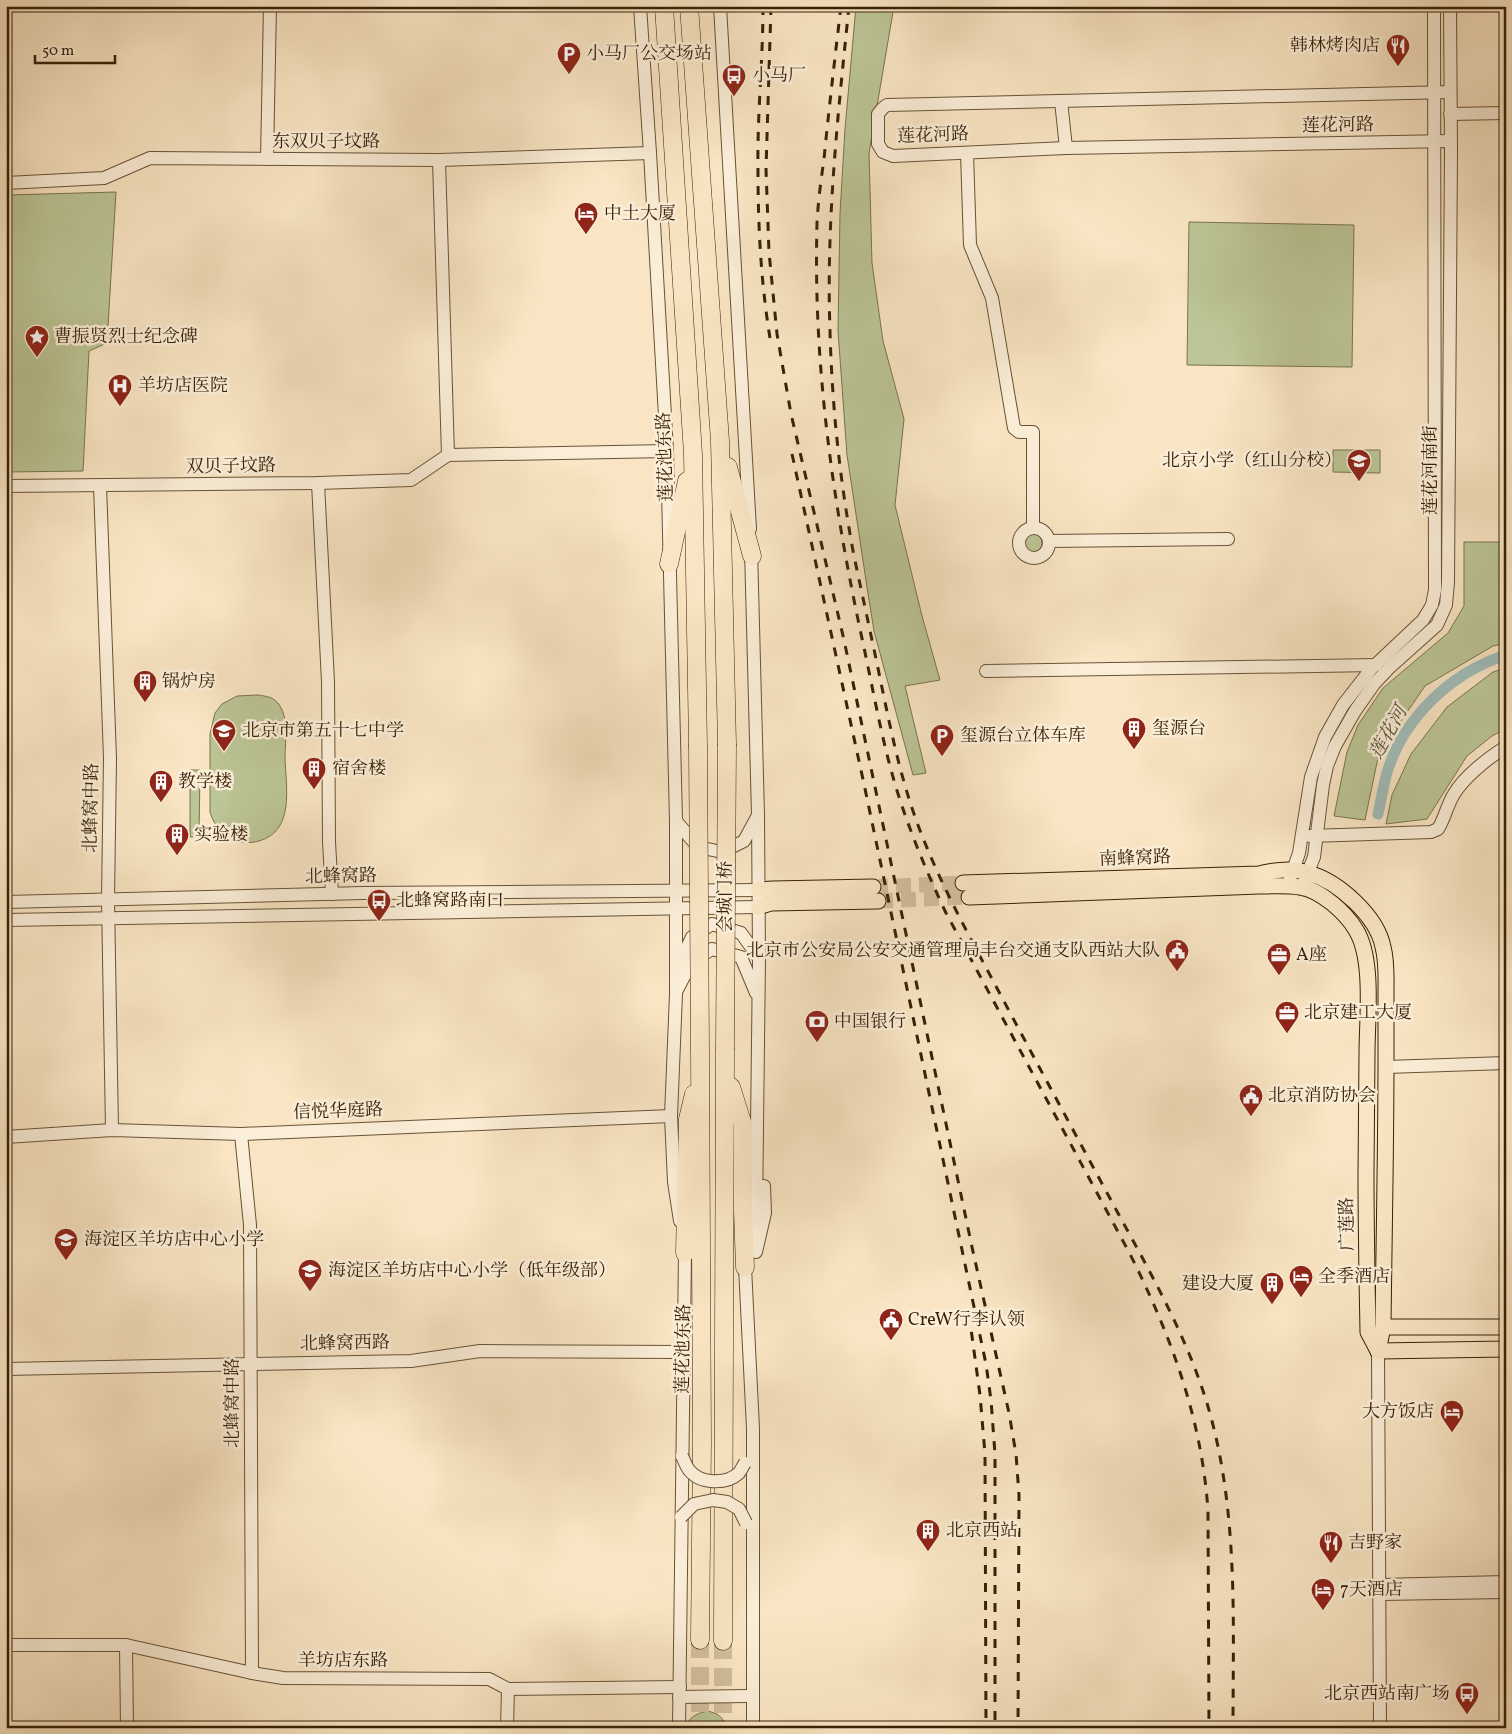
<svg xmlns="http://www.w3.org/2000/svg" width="1512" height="1734" font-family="Vollkorn,'Noto Serif SC',serif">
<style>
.green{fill:#bcc595;stroke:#7a734e}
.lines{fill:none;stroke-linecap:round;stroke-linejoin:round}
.canal{stroke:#a0bdba;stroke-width:11}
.major-tunnel{stroke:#d2be9d;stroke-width:15;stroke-dasharray:15 8;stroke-linecap:butt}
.highway-tunnel{stroke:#d2be9d;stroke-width:18;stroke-dasharray:18 9;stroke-linecap:butt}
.minor-casing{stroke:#685236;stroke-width:14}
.major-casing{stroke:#372107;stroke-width:17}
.highway-casing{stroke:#372107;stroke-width:19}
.minor{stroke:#fbeed8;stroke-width:12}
.major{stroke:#f9e5c3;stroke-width:15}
.highway{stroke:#f9e5c3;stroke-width:18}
.rail{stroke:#372107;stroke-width:3;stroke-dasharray:9 9;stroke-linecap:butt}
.minor-bridge-casing{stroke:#685236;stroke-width:14;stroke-linecap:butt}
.highway-bridge-casing{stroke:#372107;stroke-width:19;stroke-linecap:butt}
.minor-bridge{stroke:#fbeed8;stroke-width:12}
.highway-bridge{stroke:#f9e5c3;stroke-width:18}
.labels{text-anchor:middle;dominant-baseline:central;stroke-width:5;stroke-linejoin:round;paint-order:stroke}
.poi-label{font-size:18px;fill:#372107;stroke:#fbeed8;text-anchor:start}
.street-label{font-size:18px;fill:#372107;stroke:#fbeed8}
.water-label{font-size:19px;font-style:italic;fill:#56503d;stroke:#fbeed8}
</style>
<rect width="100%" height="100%" fill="#f9e5c3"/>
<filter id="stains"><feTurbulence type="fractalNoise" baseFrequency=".004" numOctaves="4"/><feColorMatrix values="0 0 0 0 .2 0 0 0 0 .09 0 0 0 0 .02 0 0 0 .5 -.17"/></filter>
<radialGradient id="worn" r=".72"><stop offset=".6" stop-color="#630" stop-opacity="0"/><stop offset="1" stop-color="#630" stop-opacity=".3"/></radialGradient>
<!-- green -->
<g class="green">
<polygon points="856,6 894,6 869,153 872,263 883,341 904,419 895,505 922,616 940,680 905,686 926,773 913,775 874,631 867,587 847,455 838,331 840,213 845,129"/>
<polygon points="116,192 107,343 89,351 83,471 6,472 6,195"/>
<polygon points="1189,222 1354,225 1352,367 1187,365"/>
<polygon points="1333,450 1380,450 1380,473 1333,472"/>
<circle cx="1033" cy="543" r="9"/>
<polygon points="1464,542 1506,542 1506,643 1493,646 1425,686 1379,753 1365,820 1334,816 1347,752 1358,725 1383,688 1448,633 1464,606"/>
<polygon points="1506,668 1506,729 1492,736 1467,756 1427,819 1386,824 1392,795 1411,754 1447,707 1493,672"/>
<path d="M257 695C266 696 275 697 280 706 289 720 285 742 285 758 286 787 295 831 259 841 252 843 244 843 237 841 223 836 214 826 210 812V734L215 713 222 704 237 696Z"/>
<polygon points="190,770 200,770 199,837 190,837"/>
<path d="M707 1711C718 1713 723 1717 727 1728H684C690 1717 695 1714 707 1711Z"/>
</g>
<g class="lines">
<!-- canal -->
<path class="canal" d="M1378 814C1381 801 1383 788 1386 776 1402 719 1450 673 1506 655"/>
<!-- major-tunnel -->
<g class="major-tunnel">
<polyline points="873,887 963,883"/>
<polyline points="878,901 969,897"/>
</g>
<!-- highway-tunnel -->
<g class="highway-tunnel">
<polyline points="700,1640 700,1728"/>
<polyline points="723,1641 723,1728"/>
</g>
<defs>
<g id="minor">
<polyline points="640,6 650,153 667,451 676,821 676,994 671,1116 674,1182 680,1221"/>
<polyline points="720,6 750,529"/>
<polyline points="1450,92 887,105 883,108 878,114 878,144 883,152 893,156 1066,148 1450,141"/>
<polyline points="1061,101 1066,148"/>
<polyline points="1450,114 1506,113"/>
<polyline points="967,153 970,245 992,298 1014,428 1019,432 1033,432 1033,528"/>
<polyline points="267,159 270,6"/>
<polyline points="439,160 448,455 667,451"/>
<polyline points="6,183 104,178 150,158 439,160 650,153"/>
<polyline points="318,483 328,682 329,842 332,894"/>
<polyline points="6,486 318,483 411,480 448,455"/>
<polyline points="100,486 110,758 108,900 112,1130"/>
<circle cx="1034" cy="543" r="15"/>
<polyline points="1049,541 1228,539"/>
<polyline points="751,549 758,815 759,958 756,1212 745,1267 753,1428 753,1728"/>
<polyline points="986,671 1376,665"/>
<polyline points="676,821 698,847 722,852 744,841 757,817"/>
<path d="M1310 836 1431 832 1438 829C1445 818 1447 805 1454 794 1464 777 1489 757 1506 747"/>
<polyline points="1290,879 1299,853 1311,777 1325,737 1343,705 1371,669 1423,620 1432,605 1435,590 1434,6"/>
<polyline points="1302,887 1314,857 1323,785 1327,766 1335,746 1355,711 1374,684 1390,667 1437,625 1446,605 1448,582 1451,150 1450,6"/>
<polyline points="6,902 363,893 758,890"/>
<polyline points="6,920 758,907"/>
<polyline points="678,966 692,937 712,924 741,933 759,958"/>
<polyline points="677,990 692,961 712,949 741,957 756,993"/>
<polyline points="1386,1067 1506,1063"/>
<polyline points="241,1134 250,1225 252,1673"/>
<polyline points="6,1137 112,1130 241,1134 671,1116"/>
<polyline points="756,1252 765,1213 764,1186"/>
<polyline points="1378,1351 1380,1728"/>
<polyline points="6,1369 411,1361 480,1351 684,1352"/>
<polyline points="1380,1585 1506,1582"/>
<polyline points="1380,1594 1506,1592"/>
<polyline points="6,1645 126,1645 252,1673 283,1678 489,1679 508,1689 680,1687"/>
<polyline points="126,1645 127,1728"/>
<polyline points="679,1697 747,1696"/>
<polyline points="507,1728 508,1689"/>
<polyline points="679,1728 685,1253 684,1245"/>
</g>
<g id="major">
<path d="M963 883 1259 874C1274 870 1294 868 1308 873 1338 881 1377 916 1383 947 1387 962 1386 978 1386 993 1386 1014 1386 1036 1386 1057 1386 1147 1384 1237 1383 1327L1378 1351"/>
<polyline points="758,890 772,889 873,887"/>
<path d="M969 897 1259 886C1272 886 1287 885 1300 887 1321 890 1346 913 1356 930 1374 959 1367 1019 1367 1053 1367 1093 1366 1133 1366 1174 1366 1226 1367 1279 1368 1332L1378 1351"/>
<polyline points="758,907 771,903 878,901"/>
<polyline points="1383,1327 1506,1327"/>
<polyline points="1378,1351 1506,1349"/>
</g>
<g id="highway">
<polyline points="664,6 693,454 698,745"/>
<polyline points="689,6 720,441 727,744"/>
<polyline points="728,467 752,556"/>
<polyline points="669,564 687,481"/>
<polyline points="731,1087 743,1125 743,1211 745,1267"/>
<polyline points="685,1253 688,1119 694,1094"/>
<polyline points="700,1640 702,1443 700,1049"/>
<polyline points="723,1641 725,1049"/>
</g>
</defs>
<!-- minor casing -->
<use href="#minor" class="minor-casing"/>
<!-- major casing -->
<use href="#major" class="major-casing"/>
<!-- highway casing -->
<use href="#highway" class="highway-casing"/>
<!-- minor -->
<use href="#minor" class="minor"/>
<!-- major -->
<use href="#major" class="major"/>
<!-- highway -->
<use href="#highway" class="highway"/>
<!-- rail -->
<g class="rail">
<path d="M763 6C763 61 757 116 758 171 758 227 761 283 770 338"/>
<polyline points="771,6 766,169 769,252 777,334 791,414 844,640 972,1247 1009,1413 1016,1454 1019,1495 1018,1728"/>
<path d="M841 6C835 57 829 108 824 159 821 180 818 202 817 223 813 365 833 505 863 643 874 694 883 747 899 797 912 837 928 875 946 913L1130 1254C1171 1336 1202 1419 1208 1511L1209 1728"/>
<path d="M849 6C838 114 826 222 830 331 832 407 840 482 854 556 861 589 868 621 875 654 888 715 899 779 923 838 944 891 972 941 999 992 1039 1067 1079 1141 1119 1215 1155 1281 1193 1348 1212 1421 1238 1521 1233 1625 1233 1728"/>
<polyline points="792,454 864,784 986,1364 991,1400 995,1454 995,1728"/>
<polyline points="969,1314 980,1395 985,1454 986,1728"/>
</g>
<defs>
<g id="minor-bridge">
<path d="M682 1456C684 1460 686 1466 689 1470 700 1484 726 1485 739 1473 741 1470 743 1466 745 1463"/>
<polyline points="681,1517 694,1504 713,1500 727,1502 739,1509 746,1523"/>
</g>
<g id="highway-bridge">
<polyline points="698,745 700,1049"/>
<polyline points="725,1049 727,744"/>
</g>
</defs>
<!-- minor-bridge casing -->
<use href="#minor-bridge" class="minor-bridge-casing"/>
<!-- highway-bridge casing -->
<use href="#highway-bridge" class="highway-bridge-casing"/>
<!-- minor-bridge -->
<use href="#minor-bridge" class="minor-bridge"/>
<!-- highway-bridge -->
<use href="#highway-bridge" class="highway-bridge"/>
</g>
<!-- icons -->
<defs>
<symbol id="restaurant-pin" viewBox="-11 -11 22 30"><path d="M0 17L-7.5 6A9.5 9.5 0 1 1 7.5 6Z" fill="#8f2418" stroke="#fbeed8"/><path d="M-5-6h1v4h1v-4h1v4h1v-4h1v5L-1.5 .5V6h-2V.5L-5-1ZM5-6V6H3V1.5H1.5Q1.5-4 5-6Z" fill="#fff"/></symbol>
<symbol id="parking-pin" viewBox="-11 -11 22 30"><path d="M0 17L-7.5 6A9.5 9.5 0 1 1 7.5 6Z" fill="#8f2418" stroke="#fbeed8"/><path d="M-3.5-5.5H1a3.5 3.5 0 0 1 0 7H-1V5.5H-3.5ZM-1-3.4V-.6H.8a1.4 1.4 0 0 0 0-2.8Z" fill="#fff"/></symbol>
<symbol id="bus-pin" viewBox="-11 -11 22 30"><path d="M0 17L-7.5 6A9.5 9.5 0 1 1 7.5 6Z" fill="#8f2418" stroke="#fbeed8"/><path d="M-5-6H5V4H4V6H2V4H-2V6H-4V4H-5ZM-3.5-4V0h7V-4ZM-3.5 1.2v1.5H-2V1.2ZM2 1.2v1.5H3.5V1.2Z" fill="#fff"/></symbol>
<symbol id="hotel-pin" viewBox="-11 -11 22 30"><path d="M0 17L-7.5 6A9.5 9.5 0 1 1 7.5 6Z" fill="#8f2418" stroke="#fbeed8"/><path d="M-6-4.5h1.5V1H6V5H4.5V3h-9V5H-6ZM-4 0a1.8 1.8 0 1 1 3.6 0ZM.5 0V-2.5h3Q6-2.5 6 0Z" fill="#fff"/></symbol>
<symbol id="sight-pin" viewBox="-11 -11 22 30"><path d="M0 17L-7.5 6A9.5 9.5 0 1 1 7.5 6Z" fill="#8f2418" stroke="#fbeed8"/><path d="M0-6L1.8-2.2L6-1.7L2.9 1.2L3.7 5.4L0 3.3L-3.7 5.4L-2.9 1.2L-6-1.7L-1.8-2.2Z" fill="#fff"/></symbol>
<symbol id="hospital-pin" viewBox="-11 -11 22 30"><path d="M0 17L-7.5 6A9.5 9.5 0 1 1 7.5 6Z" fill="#8f2418" stroke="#fbeed8"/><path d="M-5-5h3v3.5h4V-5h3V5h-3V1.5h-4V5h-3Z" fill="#fff"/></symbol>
<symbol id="school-pin" viewBox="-11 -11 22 30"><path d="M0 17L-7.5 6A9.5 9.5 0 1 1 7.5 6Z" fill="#8f2418" stroke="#fbeed8"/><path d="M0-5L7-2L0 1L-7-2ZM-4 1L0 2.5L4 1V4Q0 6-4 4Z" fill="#fff"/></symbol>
<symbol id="building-pin" viewBox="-11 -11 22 30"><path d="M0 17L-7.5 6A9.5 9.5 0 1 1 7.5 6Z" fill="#8f2418" stroke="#fbeed8"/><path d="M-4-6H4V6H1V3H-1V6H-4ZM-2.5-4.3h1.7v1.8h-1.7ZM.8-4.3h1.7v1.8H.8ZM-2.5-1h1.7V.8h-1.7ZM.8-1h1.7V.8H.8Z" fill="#fff"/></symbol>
<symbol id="civic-pin" viewBox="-11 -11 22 30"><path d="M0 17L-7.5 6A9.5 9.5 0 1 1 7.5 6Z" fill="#8f2418" stroke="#fbeed8"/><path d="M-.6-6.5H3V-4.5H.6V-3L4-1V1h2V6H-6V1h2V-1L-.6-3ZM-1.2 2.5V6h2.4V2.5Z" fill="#fff"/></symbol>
<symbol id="office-pin" viewBox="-11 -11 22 30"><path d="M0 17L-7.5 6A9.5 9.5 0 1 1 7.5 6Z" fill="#8f2418" stroke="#fbeed8"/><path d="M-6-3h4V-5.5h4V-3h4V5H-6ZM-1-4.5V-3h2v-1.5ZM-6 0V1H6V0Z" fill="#fff"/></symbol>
<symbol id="bank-pin" viewBox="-11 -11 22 30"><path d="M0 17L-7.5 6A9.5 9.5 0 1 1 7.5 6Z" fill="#8f2418" stroke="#fbeed8"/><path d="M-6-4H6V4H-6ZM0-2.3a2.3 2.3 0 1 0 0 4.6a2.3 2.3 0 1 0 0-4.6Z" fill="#fff"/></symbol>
</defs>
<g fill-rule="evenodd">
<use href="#restaurant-pin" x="1384" y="32" width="28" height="38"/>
<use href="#parking-pin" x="555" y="40" width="28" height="38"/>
<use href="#bus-pin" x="720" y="62" width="28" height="38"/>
<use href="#hotel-pin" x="572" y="200" width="28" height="38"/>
<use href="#sight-pin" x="23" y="323" width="28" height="38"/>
<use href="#hospital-pin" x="106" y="372" width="28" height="38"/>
<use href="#school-pin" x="1345" y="447" width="28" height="38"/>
<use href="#building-pin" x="131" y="668" width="28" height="38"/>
<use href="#building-pin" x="1120" y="715" width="28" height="38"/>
<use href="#school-pin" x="210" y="717" width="28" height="38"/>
<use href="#parking-pin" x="928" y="722" width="28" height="38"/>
<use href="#building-pin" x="300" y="755" width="28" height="38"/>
<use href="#building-pin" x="147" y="768" width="28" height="38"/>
<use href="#building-pin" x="163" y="821" width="28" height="38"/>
<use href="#bus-pin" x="365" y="887" width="28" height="38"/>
<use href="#civic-pin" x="1163" y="937" width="28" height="38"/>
<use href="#office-pin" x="1265" y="941" width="28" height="38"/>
<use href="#office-pin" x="1273" y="999" width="28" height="38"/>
<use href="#bank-pin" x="803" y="1008" width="28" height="38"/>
<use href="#civic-pin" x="1237" y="1082" width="28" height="38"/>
<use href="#school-pin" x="52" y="1226" width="28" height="38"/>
<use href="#school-pin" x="296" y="1257" width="28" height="38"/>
<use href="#hotel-pin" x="1287" y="1263" width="28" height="38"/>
<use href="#building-pin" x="1258" y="1270" width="28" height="38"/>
<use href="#civic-pin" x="877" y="1306" width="28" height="38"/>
<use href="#hotel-pin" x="1438" y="1398" width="28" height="38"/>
<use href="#building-pin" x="914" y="1517" width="28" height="38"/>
<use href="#restaurant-pin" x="1317" y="1529" width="28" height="38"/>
<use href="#hotel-pin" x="1309" y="1576" width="28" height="38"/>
<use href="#bus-pin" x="1453" y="1680" width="28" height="38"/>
</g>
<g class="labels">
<!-- poi labels -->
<g class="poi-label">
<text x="1380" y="46" text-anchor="end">韩林烤肉店</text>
<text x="586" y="54">小马厂公交场站</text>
<text x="752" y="76">小马厂</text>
<text x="604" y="214">中土大厦</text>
<text x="54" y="337">曹振贤烈士纪念碑</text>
<text x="138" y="386">羊坊店医院</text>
<text x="1342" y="461" text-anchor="end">北京小学（红山分校）</text>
<text x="162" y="682">锅炉房</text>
<text x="1152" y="729">玺源台</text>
<text x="242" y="731">北京市第五十七中学</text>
<text x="960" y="736">玺源台立体车库</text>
<text x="332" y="769">宿舍楼</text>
<text x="178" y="782">教学楼</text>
<text x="194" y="835">实验楼</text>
<text x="396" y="901">北蜂窝路南口</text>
<text x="1160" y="951" text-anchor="end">北京市公安局公安交通管理局丰台交通支队西站大队</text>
<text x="1296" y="955">A座</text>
<text x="1304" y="1013">北京建工大厦</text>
<text x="834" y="1022">中国银行</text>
<text x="1268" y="1096">北京消防协会</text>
<text x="84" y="1240">海淀区羊坊店中心小学</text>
<text x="328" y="1271">海淀区羊坊店中心小学（低年级部）</text>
<text x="1318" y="1277">全季酒店</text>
<text x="1254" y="1284" text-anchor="end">建设大厦</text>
<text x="908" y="1320">CreW行李认领</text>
<text x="1434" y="1412" text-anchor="end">大方饭店</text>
<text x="946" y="1531">北京西站</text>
<text x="1348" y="1543">吉野家</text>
<text x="1340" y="1590">7天酒店</text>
<text x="1450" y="1694" text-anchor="end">北京西站南广场</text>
</g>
<!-- street labels -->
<g class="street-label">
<text transform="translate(1338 126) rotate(-1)">莲花河路</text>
<text transform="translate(933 136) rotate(-2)">莲花河路</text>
<text x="326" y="142">东双贝子坟路</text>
<text transform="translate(666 457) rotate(-92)">莲花池东路</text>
<text transform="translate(231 467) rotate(-1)">双贝子坟路</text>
<text transform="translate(1431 470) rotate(-90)">莲花河南街</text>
<text transform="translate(92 808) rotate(-89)">北蜂窝中路</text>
<text transform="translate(1135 859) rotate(-2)">南蜂窝路</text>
<text transform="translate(341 877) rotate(-1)">北蜂窝路</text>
<text transform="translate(726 897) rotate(-90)">会城门桥</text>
<text transform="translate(338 1112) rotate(-2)">信悦华庭路</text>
<text transform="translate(1348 1224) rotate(-91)">广莲路</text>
<text transform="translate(345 1344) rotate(-1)">北蜂窝西路</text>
<text transform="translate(684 1349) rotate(-89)">莲花池东路</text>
<text transform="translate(233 1403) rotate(-90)">北蜂窝中路</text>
<text x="343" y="1661">羊坊店东路</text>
</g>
<!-- water labels -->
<g class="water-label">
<text transform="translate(1389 733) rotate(-61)">莲花河</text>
</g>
</g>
<!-- margin -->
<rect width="1512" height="1734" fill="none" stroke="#f9e5c3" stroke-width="25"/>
<rect x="8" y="8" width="1497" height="1719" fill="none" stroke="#372107" stroke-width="2.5"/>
<rect x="12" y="12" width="1487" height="1709" fill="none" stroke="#372107"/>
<!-- scale -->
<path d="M35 55v8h80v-8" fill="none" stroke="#372107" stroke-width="2.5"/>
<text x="42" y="55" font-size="15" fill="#372107" stroke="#fbeed8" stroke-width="4" paint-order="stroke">50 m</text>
<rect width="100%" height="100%" filter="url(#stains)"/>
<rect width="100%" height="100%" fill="url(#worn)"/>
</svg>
